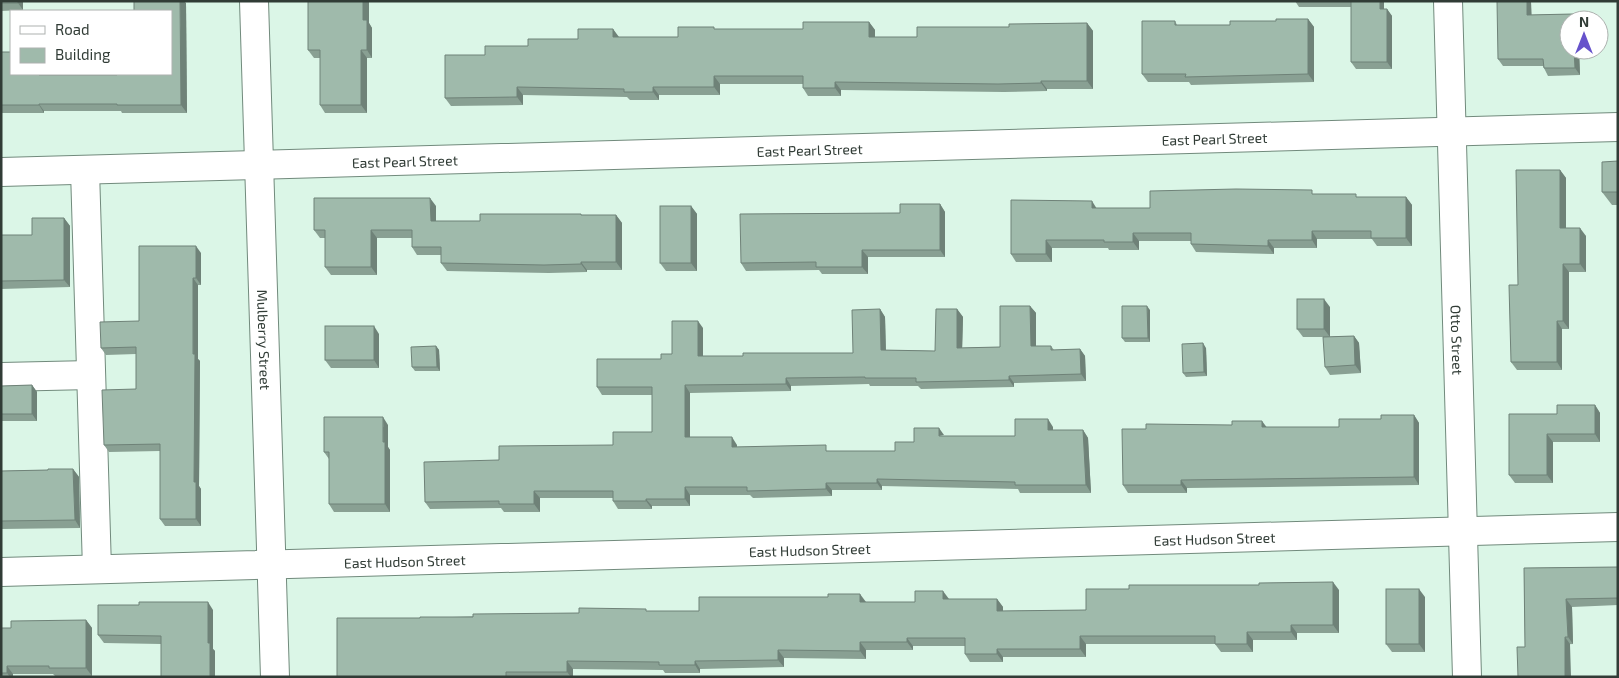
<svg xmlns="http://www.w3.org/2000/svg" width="1619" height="678" font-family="'Exo 2',sans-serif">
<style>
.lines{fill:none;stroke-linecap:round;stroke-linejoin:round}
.minor-casing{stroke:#718a7c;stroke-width:30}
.minor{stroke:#fff;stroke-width:28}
.wall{fill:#89a093}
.shaded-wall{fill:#6f8278}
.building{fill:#9fbaab;stroke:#6f8278}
.labels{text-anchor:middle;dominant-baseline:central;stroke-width:4;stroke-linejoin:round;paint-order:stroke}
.street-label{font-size:14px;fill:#313c36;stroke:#fff}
</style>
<rect width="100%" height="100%" fill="#dbf6e7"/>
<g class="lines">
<defs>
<g id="minor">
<path id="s1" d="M254 1 275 677"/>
<path id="s2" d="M1448 1 1467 677"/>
<polyline points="85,170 97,569"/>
<path id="s3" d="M1 172 1618 127"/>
<polyline points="1,377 91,375"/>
<path id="s4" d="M1 572 1618 527"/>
</g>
</defs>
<!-- minor casing -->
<use href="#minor" class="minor-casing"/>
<!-- minor -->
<use href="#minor" class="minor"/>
</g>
<!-- wall -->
<g class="wall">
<polygon points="1,1 23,1 23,10 1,11"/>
<polygon points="369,1 369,23 372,28 372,58 367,58 367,113 325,113 320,105 320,58 314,58 308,50"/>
<polygon points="1295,1 1384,1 1384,9 1387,9 1392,16 1392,69 1356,69 1351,62 1351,7 1299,7"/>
<polygon points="186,3 187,113 122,113 121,111 44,111 44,113 1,113 1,52 44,74 44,75 117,75 171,74"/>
<polygon points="1573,14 1577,20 1569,20 1569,50 1579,50 1580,75 1548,76 1543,66 1503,66 1498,59 1532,15"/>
<polygon points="1308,19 1314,27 1314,82 1191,85 1189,82 1148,82 1142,74 1175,21 1177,25 1230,25"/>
<polygon points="869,22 875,30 875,37 917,37 1009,27 1087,23 1093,31 1093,89 1047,89 1047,91 1004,92 841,90 841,96 808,96 803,88 803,84 720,84 720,95 659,95 659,100 630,100 627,97 523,95 523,105 451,106 445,98 485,55 528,46 578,39 613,29 618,37 678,37 716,29 803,29"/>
<polygon points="1618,161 1618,205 1612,205 1602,192"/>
<polygon points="1560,170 1566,178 1566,228 1586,236 1586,272 1569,272 1569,329 1562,329 1562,370 1517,370 1511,362 1518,285"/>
<polygon points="1314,194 1358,197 1406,197 1412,205 1412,246 1377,246 1372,239 1317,239 1317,248 1274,248 1274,254 1196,252 1191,244 1191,241 1139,241 1139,250 1109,250 1108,248 1052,248 1052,262 1016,262 1011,254 1096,208 1150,208"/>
<polygon points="940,204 945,212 945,257 868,257 868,274 822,274 819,270 746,271 741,263 900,213"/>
<polygon points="436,206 436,221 480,221 582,215 616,215 622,223 622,270 587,270 587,272 549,273 447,271 441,263 441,255 417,255 412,247 412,238 377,238 377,275 331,275 325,267 325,238 320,238 314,230"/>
<polygon points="691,206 697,214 697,271 666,271 660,263"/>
<polygon points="64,218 70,226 70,287 1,289 1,235 32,235"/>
<polygon points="201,253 201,285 198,285 198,359 200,361 199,486 201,489 201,526 165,526 160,519 160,451 109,452 104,445 136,389 136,354 106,355 101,348 139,321"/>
<polygon points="1030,306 1036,313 1036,346 1051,346 1054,350 1080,349 1085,356 1086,381 1014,383 1014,387 921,389 918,386 870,386 869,384 791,386 791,391 690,393 690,437 737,445 737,447 830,451 895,451 914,442 944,436 1015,436 1053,427 1053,430 1083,430 1088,438 1091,493 1020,493 1018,489 882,486 882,490 832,490 832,496 753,498 750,495 690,495 690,506 652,506 652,509 618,509 613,501 613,498 540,498 540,512 504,512 501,508 430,509 425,502 499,460 613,445 652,432 652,395 602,395 597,387 672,354 703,328 703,356 743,356 853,353 880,309 885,317 886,350 935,351 957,309 963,317 962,348 1000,347"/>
<polygon points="1330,307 1330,337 1354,336 1359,343 1361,373 1330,375 1325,367 1325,337 1303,337 1297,329"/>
<polygon points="1150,310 1150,342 1125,342 1122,338"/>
<polygon points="379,334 379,368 331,368 325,360"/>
<polygon points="436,346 439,350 440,371 415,371 412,367"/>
<polygon points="1206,348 1207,376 1186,377 1183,373"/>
<polygon points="32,385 37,392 37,421 2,421 1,436 1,386"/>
<polygon points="1595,405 1600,413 1600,442 1553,442 1553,483 1515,483 1509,475 1557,414"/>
<polygon points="1414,415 1419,423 1419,485 1187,488 1187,493 1128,493 1123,485 1266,427 1339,427 1381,419"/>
<polygon points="388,425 388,447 390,450 390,512 334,512 329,504 329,459 324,452"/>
<polygon points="73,469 79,477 80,528 1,529 1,471 48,470"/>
<polygon points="1618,567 1618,605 1572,607 1573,644 1525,647 1524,568"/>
<polygon points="1339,590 1339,633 1297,633 1297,640 1253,640 1253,652 1221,652 1215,644 1086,644 1086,657 1003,657 1003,662 970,662 965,654 965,646 913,646 913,650 866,650 866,659 784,658 784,667 700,669 700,673 665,673 663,670 573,669 573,677 329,677 337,677 420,618 648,611 699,611 866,602 915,602 949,599 997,599 1003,607 1003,611 1086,610"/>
<polygon points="1425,597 1425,652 1392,652 1386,644"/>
<polygon points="213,610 213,649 215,651 215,677 161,644 104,643 98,635"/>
<polygon points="86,620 92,628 92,676 55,676 53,674 13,674 13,677 1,677 1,628 11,628"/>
</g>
<!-- shaded-wall -->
<g class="shaded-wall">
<polygon points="18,1 23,1 23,10 18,3"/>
<polygon points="180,1 184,1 186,3 187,113 181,105"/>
<polygon points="363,1 369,1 369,23 372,28 372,58 367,50 363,20"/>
<polygon points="1380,1 1384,1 1384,16 1380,9"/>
<polygon points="1527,1 1531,1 1532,23 1527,15"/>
<polygon points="1387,9 1392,16 1392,69 1387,62"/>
<polygon points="1573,14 1577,20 1573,20"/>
<polygon points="1308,19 1314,27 1314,82 1308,74"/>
<polygon points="869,22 875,30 875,45 869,37"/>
<polygon points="1087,23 1093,31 1093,89 1087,81"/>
<polygon points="613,29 619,37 613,37"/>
<polygon points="361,50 367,58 367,113 361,105"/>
<polygon points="1574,50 1579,50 1580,75 1575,68"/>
<polygon points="714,76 720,84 720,95 714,87"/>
<polygon points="1041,81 1047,89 1047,91 1041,83"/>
<polygon points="835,82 841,90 841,96 835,88"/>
<polygon points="517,87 523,95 523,105 517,97"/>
<polygon points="653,87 659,95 659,100 653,92"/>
<polygon points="39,104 44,111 44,113 39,105"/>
<polygon points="1560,170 1566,178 1566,236 1560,228"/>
<polygon points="1406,197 1412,205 1412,246 1406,238"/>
<polygon points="430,198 436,206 436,229 431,221"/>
<polygon points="1092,201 1097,209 1092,208"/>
<polygon points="940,204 945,212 945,257 940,250"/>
<polygon points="691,206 697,214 697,271 691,263"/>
<polygon points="616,215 622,223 622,270 616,262"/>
<polygon points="64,218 70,226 70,287 64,280"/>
<polygon points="1580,228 1586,236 1586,272 1580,264"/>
<polygon points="371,230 377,238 377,275 371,267"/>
<polygon points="1312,231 1317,239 1317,248 1312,240"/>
<polygon points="1133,233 1139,241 1139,250 1133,242"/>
<polygon points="1046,240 1052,248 1052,262 1046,254"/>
<polygon points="1268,240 1274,248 1274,254 1268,246"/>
<polygon points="196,246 201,253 201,285 196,278"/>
<polygon points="862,250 868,257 868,274 862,267"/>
<polygon points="581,262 587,270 587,272 581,264"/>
<polygon points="1563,264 1569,272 1569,329 1563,321"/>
<polygon points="193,278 198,285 198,359 200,361 199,486 201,489 201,526 196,519 194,482"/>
<polygon points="1324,299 1330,307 1330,337 1324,329"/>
<polygon points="1030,306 1036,313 1036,353 1031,346"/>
<polygon points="1147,306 1150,310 1150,342 1148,338"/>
<polygon points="880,309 885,317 886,357 881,350"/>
<polygon points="957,309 963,317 962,355 957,348"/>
<polygon points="698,321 703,328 703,363 698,356"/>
<polygon points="1557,321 1562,329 1562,370 1557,362"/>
<polygon points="374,326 379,334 379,368 374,360"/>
<polygon points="1354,336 1359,343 1361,373 1355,365"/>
<polygon points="1203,343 1206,348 1207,376 1204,372"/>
<polygon points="436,346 439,350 440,371 437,367"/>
<polygon points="1080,349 1085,356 1086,381 1081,374"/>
<polygon points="1009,376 1014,383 1014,387 1009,380"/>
<polygon points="786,378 791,386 791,391 786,384"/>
<polygon points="32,385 37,392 37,421 32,414"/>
<polygon points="685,385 690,393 690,445 685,437"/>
<polygon points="1595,405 1600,413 1600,442 1595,434"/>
<polygon points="1414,415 1419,423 1419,485 1414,477"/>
<polygon points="383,417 388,425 388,447 390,450 390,512 385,504"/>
<polygon points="1048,419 1053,427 1053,438 1048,430"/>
<polygon points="1262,421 1268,429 1262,427"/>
<polygon points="939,428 944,435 939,436"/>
<polygon points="1083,430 1088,438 1091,493 1086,485"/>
<polygon points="1547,434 1553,442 1553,483 1547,475"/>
<polygon points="732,437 737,445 737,454 732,447"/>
<polygon points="73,469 79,477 80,528 75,520"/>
<polygon points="877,479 882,486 882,490 877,483"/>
<polygon points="1181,480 1187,488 1187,493 1181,485"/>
<polygon points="826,483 832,490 832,496 826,489"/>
<polygon points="685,487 690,495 690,506 685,499"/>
<polygon points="534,491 540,498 540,512 534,504"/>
<polygon points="646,499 652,506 652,509 646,501"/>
<polygon points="1333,582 1339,590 1339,633 1333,625"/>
<polygon points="1419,589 1425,597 1425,652 1419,644"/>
<polygon points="943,591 949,599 943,599"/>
<polygon points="860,594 866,602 860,602"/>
<polygon points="997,599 1003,607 1003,619 997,611"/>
<polygon points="1566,599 1572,607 1573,644 1568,637"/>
<polygon points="208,602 213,610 213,649 215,651 215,677 210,677 208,643"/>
<polygon points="86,620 92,628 92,676 86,668"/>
<polygon points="1291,625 1297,633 1297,640 1291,632"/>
<polygon points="1247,632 1253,640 1253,652 1247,644"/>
<polygon points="1080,636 1086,644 1086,657 1080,649"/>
<polygon points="1565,637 1570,644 1571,677 1565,677"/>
<polygon points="907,638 913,646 913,650 907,642"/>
<polygon points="860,642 866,650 866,659 860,651"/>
<polygon points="997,649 1003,657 1003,662 997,654"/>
<polygon points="778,650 784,658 784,667 778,660"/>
<polygon points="567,661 573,669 573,677 571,677 567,672"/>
<polygon points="695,661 700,669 700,673 695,665"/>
<polygon points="7,666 13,674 13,677 10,677 7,673"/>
</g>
<!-- building -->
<g class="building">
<rect x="1" y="1" width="17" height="2"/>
<polygon points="134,1 180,1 181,105 117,105 117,104 39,104 39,105 1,105 1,52 11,52 11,74 39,74 39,75 117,75 117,74 171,74 171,11 134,11"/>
<polygon points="308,1 363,1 363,20 367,20 367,50 361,50 361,105 320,105 320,50 308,50"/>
<polygon points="1351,1 1380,1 1380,9 1387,9 1387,62 1351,62"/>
<polygon points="1497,1 1527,1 1527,15 1573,14 1573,20 1569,20 1569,50 1574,50 1575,68 1544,68 1543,59 1498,59"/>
<polygon points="1276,19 1308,19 1308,74 1185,77 1186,74 1142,74 1142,21 1175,21 1175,25 1230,25 1230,21 1276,21"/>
<polygon points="803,22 869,22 869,37 917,37 917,27 1009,27 1009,24 1087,23 1087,81 1041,81 1041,83 998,84 835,82 835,88 803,88 803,76 714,76 714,87 653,87 653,92 624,92 624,89 517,87 517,97 445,98 445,55 485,55 485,46 528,46 528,39 578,39 578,29 613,29 613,37 678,37 678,27 714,27 714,29 803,29"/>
<polygon points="1618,161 1618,192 1602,192 1602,162"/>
<polygon points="1516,170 1560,170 1560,228 1580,228 1580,264 1563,264 1563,321 1557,321 1557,362 1511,362 1509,285 1518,285"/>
<polygon points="1236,189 1312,190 1312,194 1356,194 1356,197 1406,197 1406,238 1371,238 1371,231 1312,231 1312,240 1268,240 1268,246 1191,244 1191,233 1133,233 1133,242 1104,242 1104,240 1046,240 1046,254 1011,254 1011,200 1092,201 1092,208 1150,208 1150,191"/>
<polygon points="314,198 430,198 431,221 480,221 480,214 581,214 581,215 616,215 616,262 581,262 581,264 544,265 441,263 441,247 412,247 412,230 371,230 371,267 325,267 325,230 314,230"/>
<polygon points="900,204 940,204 940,250 862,250 862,267 816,267 816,262 741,263 740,214 900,213"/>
<rect x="660" y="206" width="31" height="57"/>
<polygon points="32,218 64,218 64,280 1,281 1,235 32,235"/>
<polygon points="139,246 196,246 196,278 193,278 193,354 195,354 194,482 196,482 196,519 160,519 160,444 104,445 102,390 136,389 136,347 101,348 100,322 139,321"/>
<rect x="1297" y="299" width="27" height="30"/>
<polygon points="1000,306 1030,306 1031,346 1051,346 1051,350 1080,349 1081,374 1009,376 1009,380 916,382 916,378 865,378 865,377 786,378 786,384 685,385 685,437 732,437 732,447 826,445 826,451 895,451 895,442 914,442 914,428 939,428 939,436 1015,436 1015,419 1048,419 1048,430 1083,430 1086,485 1015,485 1015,482 877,479 877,483 826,483 826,489 747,491 747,487 685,487 685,499 646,499 646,501 613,501 613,491 534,491 534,504 499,504 499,501 425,502 424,462 499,460 499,446 613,445 613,432 652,432 652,387 597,387 597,359 661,359 661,354 672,354 672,321 698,321 698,356 743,356 743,353 853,353 852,310 880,309 881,350 935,351 936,309 957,309 957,348 1000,347"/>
<polygon points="1122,306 1147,306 1148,338 1122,338"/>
<rect x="325" y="326" width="49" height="34"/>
<polygon points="1354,336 1355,365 1325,367 1323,337"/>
<polygon points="1203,343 1204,372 1183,373 1182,344"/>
<polygon points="436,346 437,367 412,367 411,347"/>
<polygon points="32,385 32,414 1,414 1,386"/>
<polygon points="1557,405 1595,405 1595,434 1547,434 1547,475 1509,475 1509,414 1557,414"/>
<polygon points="1381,415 1414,415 1414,477 1181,480 1181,485 1123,485 1122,429 1146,429 1146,424 1232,425 1232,421 1262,421 1262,427 1339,427 1339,419 1381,419"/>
<polygon points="324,417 383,417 383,442 385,442 385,504 329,504 329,452 324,452"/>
<polygon points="48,469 73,469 75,520 1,521 1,471 48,470"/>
<polygon points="1618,567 1618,598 1566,599 1568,637 1565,637 1565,677 1518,677 1517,647 1525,647 1524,568"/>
<polygon points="1333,582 1333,625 1291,625 1291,632 1247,632 1247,644 1215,644 1215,636 1080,636 1080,649 997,649 997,654 965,654 965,638 907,638 907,642 860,642 860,651 778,650 778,660 695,661 695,665 659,665 659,662 567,661 567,672 506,672 506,677 329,677 337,677 337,618 420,618 420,617 473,617 473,614 579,613 579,608 646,609 646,611 699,611 699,597 828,597 828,594 860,594 860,602 915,602 915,591 943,591 943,599 997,599 997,611 1086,610 1086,589 1129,589 1129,585 1259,585 1259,583"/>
<rect x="1386" y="589" width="33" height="55"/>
<polygon points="139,602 208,602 208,643 210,643 210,677 161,677 161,636 98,635 98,605 139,605"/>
<polygon points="86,620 86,668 49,668 49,666 7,666 7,673 1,673 1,628 11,628 11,621"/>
</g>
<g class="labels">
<!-- street labels -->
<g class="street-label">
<text stroke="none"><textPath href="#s3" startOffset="1214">East Pearl Street</textPath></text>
<text stroke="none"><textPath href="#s3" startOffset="809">East Pearl Street</textPath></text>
<text stroke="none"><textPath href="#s3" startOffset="404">East Pearl Street</textPath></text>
<text stroke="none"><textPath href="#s1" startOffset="339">Mulberry Street</textPath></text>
<text stroke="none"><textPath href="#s2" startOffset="339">Otto Street</textPath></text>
<text stroke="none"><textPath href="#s4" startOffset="1214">East Hudson Street</textPath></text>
<text stroke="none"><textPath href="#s4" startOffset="809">East Hudson Street</textPath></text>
<text stroke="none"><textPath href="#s4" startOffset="404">East Hudson Street</textPath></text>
</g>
</g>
<!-- border -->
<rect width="1619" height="678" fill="none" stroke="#313c36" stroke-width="5"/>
<!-- legend -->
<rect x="10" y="10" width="162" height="65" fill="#ffffff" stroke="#adb1af"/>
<rect x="20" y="26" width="25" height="8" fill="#ffffff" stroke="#adb1af"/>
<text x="55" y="35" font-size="15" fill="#313c36">Road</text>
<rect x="20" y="48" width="25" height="15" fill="#9fbaab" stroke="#adb1af"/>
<text x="55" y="60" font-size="15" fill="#313c36">Building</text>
<!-- north arrow -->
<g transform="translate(1584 35)"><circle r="24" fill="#ffffff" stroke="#adb1af"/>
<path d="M0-4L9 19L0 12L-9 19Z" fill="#6652cb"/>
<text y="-8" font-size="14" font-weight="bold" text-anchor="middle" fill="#313c36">N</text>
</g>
</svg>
